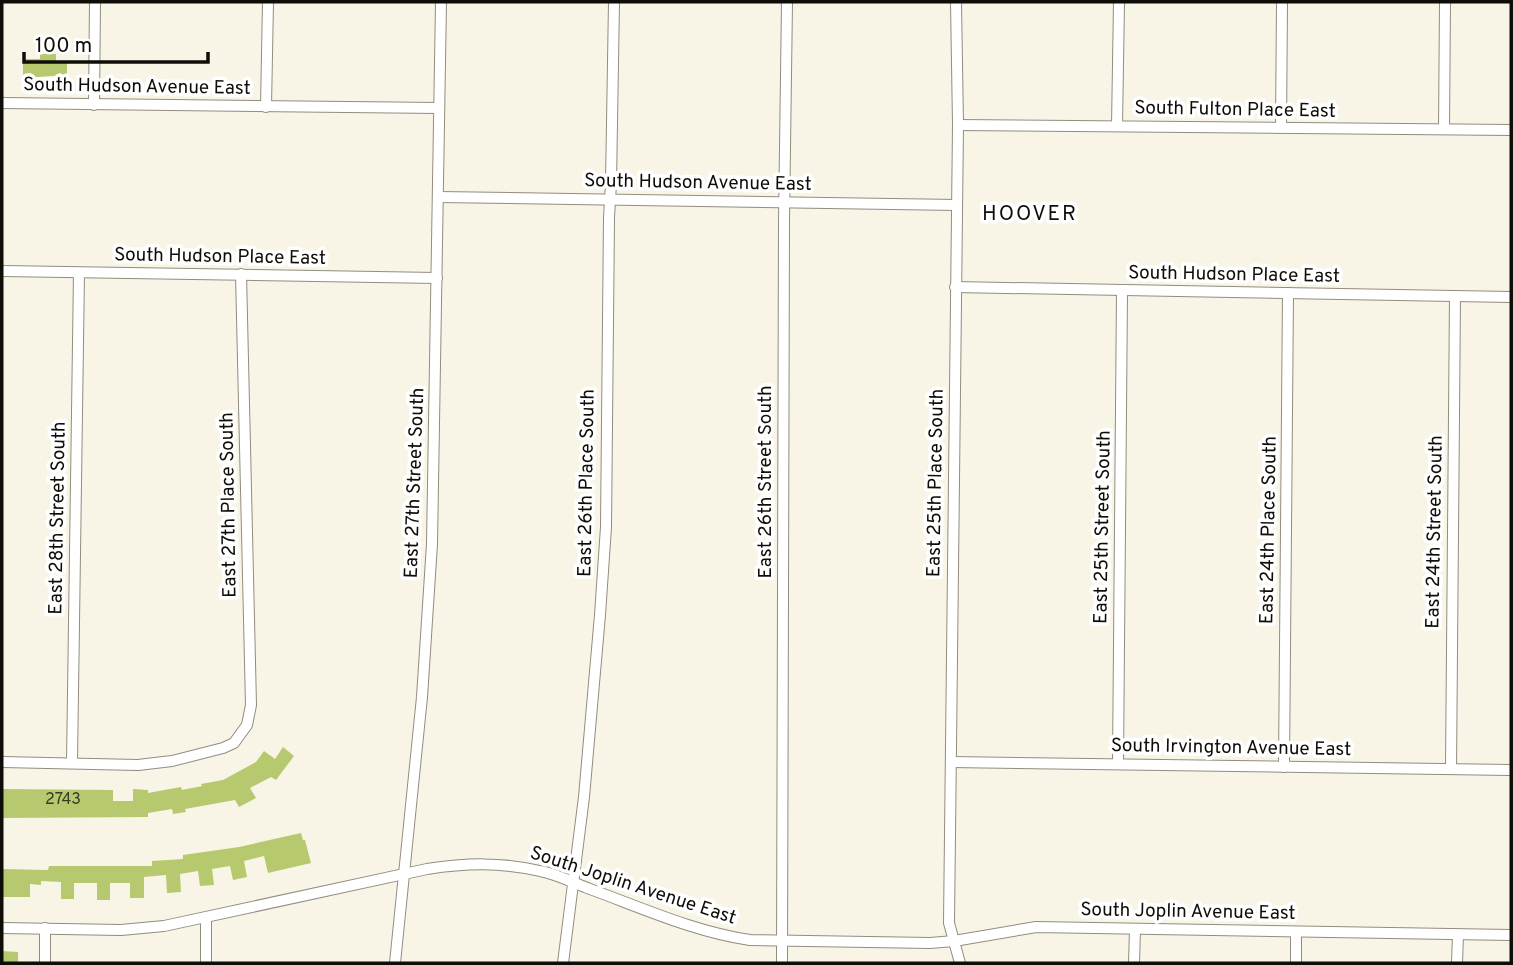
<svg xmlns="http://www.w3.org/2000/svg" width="1513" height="965" font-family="Overpass,sans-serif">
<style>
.building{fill:#b7c96f}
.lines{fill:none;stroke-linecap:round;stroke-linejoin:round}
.minor-casing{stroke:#908d80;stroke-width:12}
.minor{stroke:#fff;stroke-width:10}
.labels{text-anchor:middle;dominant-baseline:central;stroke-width:7;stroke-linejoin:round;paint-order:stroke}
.number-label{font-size:16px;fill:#383c22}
.street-label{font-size:19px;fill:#0e0d08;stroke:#fff}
.neighbourhood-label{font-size:21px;letter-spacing:2px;fill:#0e0d08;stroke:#fff}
</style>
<rect width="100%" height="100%" fill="#f8f5e6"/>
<!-- building -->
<g class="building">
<polygon points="40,54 56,54 56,61 67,61 67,75 23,78 23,59 40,59"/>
<polygon points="283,747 294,756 276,780 271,777 250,788 256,798 239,807 235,800 185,809 186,812 173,814 172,809 148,813 148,817 2,818 2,789 113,790 113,801 133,801 133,789 148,790 148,793 181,787 182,790 202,786 201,784 223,780 256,762 264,751 275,759"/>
<polygon points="301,833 303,840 305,840 311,863 268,873 264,856 244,861 247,877 233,880 230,866 212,869 214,885 200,886 198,871 180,874 181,892 167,893 166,875 144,877 144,898 130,898 130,883 110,883 110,900 97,900 97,883 74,883 74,899 61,899 61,882 41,881 41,885 30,884 30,897 2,897 2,869 48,870 49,866 152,866 152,861 183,859 183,855 239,847"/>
<polygon points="2,951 18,952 18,963 2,963"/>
</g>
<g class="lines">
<defs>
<g id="minor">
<polyline points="956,2 958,125 949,923 960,963"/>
<polyline points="2,103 439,108"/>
<polyline points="94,105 95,2"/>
<polyline points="266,107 268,2"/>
<polyline points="958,125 1511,130"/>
<polyline points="1117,126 1119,2"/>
<polyline points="1281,128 1282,2"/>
<polyline points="1444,129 1445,2"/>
<polyline points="438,197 957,205"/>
<polyline points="2,271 437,278"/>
<polyline points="955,287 1511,297"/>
<polyline points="2,762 138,765 172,761 223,748 234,743 247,725 251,705 241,274"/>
<polyline points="951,762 1511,770"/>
<polyline points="72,763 79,273"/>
<polyline points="1118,763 1122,291"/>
<polyline points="1284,767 1288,293"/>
<polyline points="1451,769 1455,296"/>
<path d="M2 928 121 930 164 926 427 869C466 863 501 862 540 871 557 874 574 883 590 889 642 908 695 932 750 940L930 943 954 941 1036 927 1511 935"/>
<polyline points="45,963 45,928"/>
<polyline points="206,963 206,918"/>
<polyline points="395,963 422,697 432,544 441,2"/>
<polyline points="563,963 584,797 600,615 606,527 609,218 611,183 614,2"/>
<polyline points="782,963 784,221 787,2"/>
<polyline points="1134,963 1135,929"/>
<polyline points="1296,963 1296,932"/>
<polyline points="1457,963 1458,935"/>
</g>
</defs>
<!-- minor casing -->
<use href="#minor" class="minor-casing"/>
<!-- minor -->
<use href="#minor" class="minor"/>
</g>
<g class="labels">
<!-- number labels -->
<g class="number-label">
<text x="63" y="800">2743</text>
</g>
<!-- street labels -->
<g class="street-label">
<text transform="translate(137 87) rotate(1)">South Hudson Avenue East</text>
<text transform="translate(1235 110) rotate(1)">South Fulton Place East</text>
<text transform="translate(698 183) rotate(1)">South Hudson Avenue East</text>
<text transform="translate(220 257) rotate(1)">South Hudson Place East</text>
<text transform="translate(1234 275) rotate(1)">South Hudson Place East</text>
<text transform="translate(766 482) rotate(-90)">East 26th Street South</text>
<text transform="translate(415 483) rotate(-88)">East 27th Street South</text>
<text transform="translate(587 483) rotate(-89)">East 26th Place South</text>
<text transform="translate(936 483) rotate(-89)">East 25th Place South</text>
<text transform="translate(229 505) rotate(-91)">East 27th Place South</text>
<text transform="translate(58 518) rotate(-89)">East 28th Street South</text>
<text transform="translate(1103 527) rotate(-89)">East 25th Street South</text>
<text transform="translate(1269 530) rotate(-89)">East 24th Place South</text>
<text transform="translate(1435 532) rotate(-89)">East 24th Street South</text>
<text transform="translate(1231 748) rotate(1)">South Irvington Avenue East</text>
<text transform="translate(633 886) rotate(18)">South Joplin Avenue East</text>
<text transform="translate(1188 912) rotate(1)">South Joplin Avenue East</text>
</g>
<!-- neighbourhood labels -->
<g class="neighbourhood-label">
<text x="1030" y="214">HOOVER</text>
</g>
</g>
<!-- border -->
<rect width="1513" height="965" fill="none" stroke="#0e0d08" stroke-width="7"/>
<!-- scale -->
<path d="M24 52v10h184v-10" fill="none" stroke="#0e0d08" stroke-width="3.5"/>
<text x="35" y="52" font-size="21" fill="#0e0d08" stroke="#ffffff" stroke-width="5" paint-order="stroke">100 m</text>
</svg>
